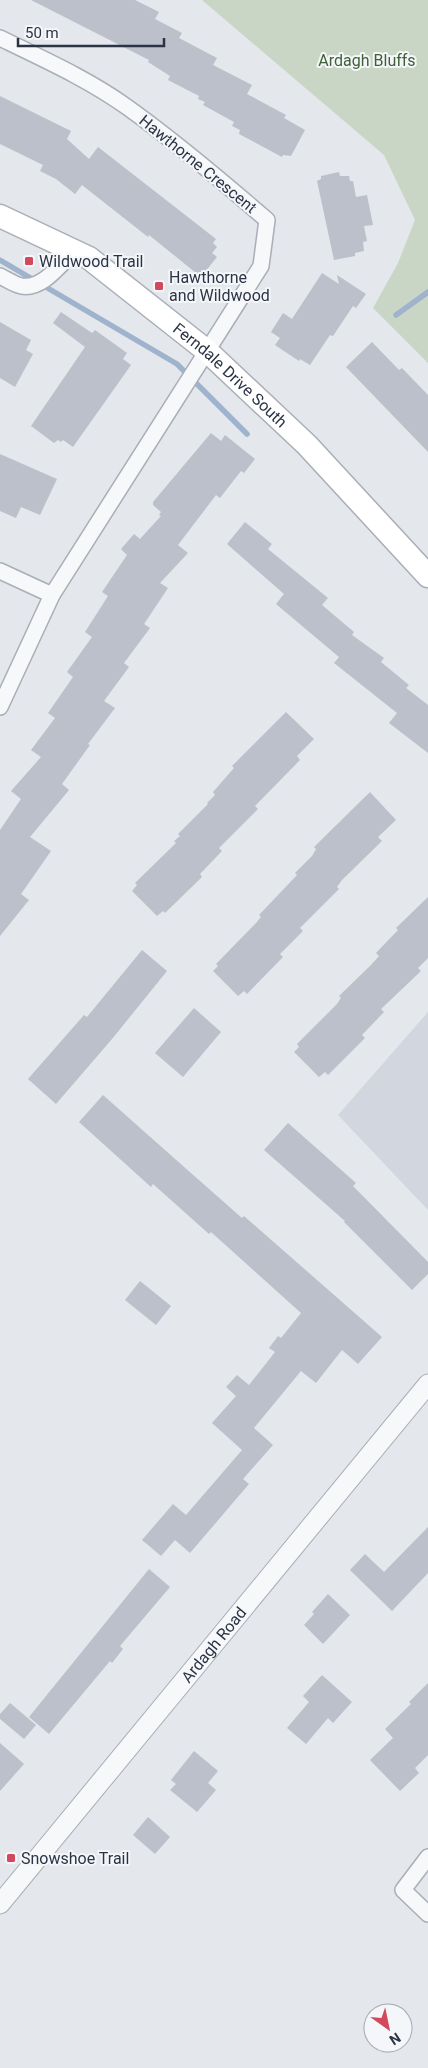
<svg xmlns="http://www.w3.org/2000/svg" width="428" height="2068" font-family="Roboto,sans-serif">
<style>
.built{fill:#d2d6de}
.green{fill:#c9d6c5}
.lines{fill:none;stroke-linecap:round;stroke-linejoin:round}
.stream{stroke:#9fb4cc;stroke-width:5.5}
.building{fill:#bbc0ca}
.minor-casing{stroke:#a9aeb7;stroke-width:18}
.tertiary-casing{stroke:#a9aeb7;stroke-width:21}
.secondary-casing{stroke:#a9aeb7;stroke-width:25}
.minor{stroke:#f7f8fa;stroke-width:15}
.tertiary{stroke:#f7f8fa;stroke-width:19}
.secondary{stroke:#fff;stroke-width:22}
.poi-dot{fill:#d1495b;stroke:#f4f6f9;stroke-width:2}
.labels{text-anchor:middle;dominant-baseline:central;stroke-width:4;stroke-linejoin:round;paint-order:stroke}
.park-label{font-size:16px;fill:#3f6138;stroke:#f4f6f9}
.street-label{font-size:16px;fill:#2b3445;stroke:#f4f6f9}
.poi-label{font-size:16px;fill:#2b3445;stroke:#f4f6f9;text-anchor:start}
</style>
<rect width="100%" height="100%" fill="#e4e7ec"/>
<!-- built -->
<polygon class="built" points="428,1012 428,1210 338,1115"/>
<!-- green -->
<polygon class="green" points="202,0 428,0 428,363 373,308 398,263 415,220 384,155"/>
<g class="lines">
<!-- stream -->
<g class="stream">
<polyline points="0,260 177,364 247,434"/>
<polyline points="396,315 428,292"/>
</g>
</g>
<!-- building -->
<g class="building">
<polygon points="31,0 135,0 159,12 155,19 182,33 179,38 217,58 213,65 252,85 247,94 286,115 284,118 305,130 291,156 283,155 282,157 239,134 240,130 232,126 234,122 203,105 205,102 198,99 199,96 168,80 170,76 148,62 149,60"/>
<polygon points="0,96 71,131 67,139 89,159 98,147 216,239 213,243 217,247 212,253 217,257 201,277 149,235 148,237 82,185 75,194 56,179 40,171 43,165 0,144"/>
<polygon points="339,172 340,176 349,176 350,181 353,181 356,197 367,195 373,225 364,226 367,241 363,242 364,251 355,253 355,256 334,260 317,181 321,179 321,176"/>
<polygon points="322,273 339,284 337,275 366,294 356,308 353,306 333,336 330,335 310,365 300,359 299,361 275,345 280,338 271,332 283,313 292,319"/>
<polygon points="61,312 92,333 95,330 127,353 123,359 131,365 73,447 63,440 61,442 58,440 54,443 31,426 85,347 53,323"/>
<polygon points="0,322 31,340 26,350 33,354 15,387 0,378"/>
<polygon points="372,342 399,370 402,368 428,395 428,452 346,367"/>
<polygon points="211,433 221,441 225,435 255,459 244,473 241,471 220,498 216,495 178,545 188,553 160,583 168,588 144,624 150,628 124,663 129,667 104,701 115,708 88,744 90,745 62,784 69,790 30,837 51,851 21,894 29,900 0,936 0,830 21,799 11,791 41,757 31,750 55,718 48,713 73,677 67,672 92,637 85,632 108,596 102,592 127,555 121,549 134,534 140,539 161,516 159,515 161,512 153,505 153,502"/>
<polygon points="0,454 57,479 40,515 21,507 16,518 0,511"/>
<polygon points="245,522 272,544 268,549 328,598 322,605 354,632 352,635 384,658 381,662 409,685 406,688 428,705 428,753 389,723 397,713 334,663 339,657 276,604 284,594 227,544"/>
<polygon points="286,712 314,739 297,756 300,760 255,806 258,809 219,848 222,851 200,874 202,877 165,913 163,911 157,916 132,891 137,885 135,883 176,843 174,841 180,836 178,834 208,804 207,803 215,795 213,792 234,768 232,766"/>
<polygon points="370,792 396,820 378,837 382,841 342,880 337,887 339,889 300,928 303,931 280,954 283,957 247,994 244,991 238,996 213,971 218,966 216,964 256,923 261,917 259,915 297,875 295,873 312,856 316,849 314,847"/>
<polygon points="428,897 428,958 418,968 421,971 381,1009 384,1012 362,1035 365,1038 328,1075 325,1072 319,1077 294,1052 299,1047 297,1044 337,1004 341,998 339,996 371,965 379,956 376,953 398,930 396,928"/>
<polygon points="142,950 167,971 112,1039 56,1104 28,1079 84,1015 87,1017"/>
<polygon points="194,1008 221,1032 183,1077 155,1053"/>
<polygon points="103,1095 183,1166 242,1218 244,1216 382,1337 358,1364 342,1350 316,1383 301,1371 254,1428 273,1445 243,1479 249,1484 190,1553 175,1540 161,1556 142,1540 173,1504 186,1515 242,1450 212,1423 236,1396 226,1387 237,1375 249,1385 275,1352 269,1348 278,1336 281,1338 301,1313 211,1232 209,1234 153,1184 151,1187 79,1122"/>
<polygon points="288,1123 356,1183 353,1186 428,1262 428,1274 412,1290 344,1222 345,1221 264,1150"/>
<polygon points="140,1281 171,1306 156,1325 125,1300"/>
<polygon points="428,1527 428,1573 392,1611 350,1570 365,1554 384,1572"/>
<polygon points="149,1569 170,1587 120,1646 123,1649 112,1663 110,1661 49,1734 29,1717"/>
<polygon points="328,1594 350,1615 323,1644 304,1625 314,1614 312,1612"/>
<polygon points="322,1675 352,1702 333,1723 328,1718 306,1744 287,1728 309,1702 303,1696"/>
<polygon points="428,1683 428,1755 415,1768 419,1773 400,1791 370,1760 393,1738 385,1729 411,1704 409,1702"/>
<polygon points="10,1703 36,1725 24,1739 0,1719 0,1714"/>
<polygon points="0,1743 24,1764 0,1791"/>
<polygon points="194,1751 218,1771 208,1783 216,1790 197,1812 170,1790 176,1784 171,1780"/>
<polygon points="148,1817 170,1837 155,1854 133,1835"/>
</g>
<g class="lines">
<defs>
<g id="minor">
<path d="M0 38C43 59 88 79 127 107 176 142 222 181 267 220L261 266 52 595 0 707"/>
<path d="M0 276C6 279 12 283 18 285 40 293 60 265 74 251"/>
<polyline points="0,571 52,595"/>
<polyline points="428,1857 403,1890 428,1914"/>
</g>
<g id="tertiary">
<path id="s1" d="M0 1904 428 1384"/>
</g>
<g id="secondary">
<path id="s2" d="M0 216 89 258 207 351 307 445 428 576"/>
</g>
</defs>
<!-- minor casing -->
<use href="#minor" class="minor-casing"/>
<!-- tertiary casing -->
<use href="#tertiary" class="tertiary-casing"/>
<!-- secondary casing -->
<use href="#secondary" class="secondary-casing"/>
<!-- minor -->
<use href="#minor" class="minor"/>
<!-- tertiary -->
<use href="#tertiary" class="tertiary"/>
<!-- secondary -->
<use href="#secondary" class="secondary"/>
</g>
<!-- markers -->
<g class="poi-dot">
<rect x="24" y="256" width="10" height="10" rx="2.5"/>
<rect x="154" y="281" width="10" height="10" rx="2.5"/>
<rect x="6" y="1853" width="10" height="10" rx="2.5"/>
</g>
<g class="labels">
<!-- park labels -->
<g class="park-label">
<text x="367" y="60">Ardagh Bluffs</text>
</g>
<!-- street labels -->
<g class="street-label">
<text transform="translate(198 164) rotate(39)">Hawthorne Crescent</text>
<text stroke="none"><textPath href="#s2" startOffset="282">Ferndale Drive South</textPath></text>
<text stroke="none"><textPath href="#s1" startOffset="336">Ardagh Road</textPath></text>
</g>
<!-- poi labels -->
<g class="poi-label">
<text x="39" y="261">Wildwood Trail</text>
<text x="169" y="277">Hawthorne<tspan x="169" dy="18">and Wildwood</tspan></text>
<text x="21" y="1858">Snowshoe Trail</text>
</g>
</g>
<!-- north arrow -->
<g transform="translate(388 2028) rotate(147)"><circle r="24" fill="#f4f6f9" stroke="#a4a8b1"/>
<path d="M0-4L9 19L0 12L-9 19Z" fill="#d1495b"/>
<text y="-8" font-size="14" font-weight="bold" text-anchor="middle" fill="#2b3445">N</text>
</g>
<!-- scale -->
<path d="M18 38v8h146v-8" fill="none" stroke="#2b3445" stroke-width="2.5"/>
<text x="25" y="38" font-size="15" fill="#2b3445" stroke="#f4f6f9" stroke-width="4" paint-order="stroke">50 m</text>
</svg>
